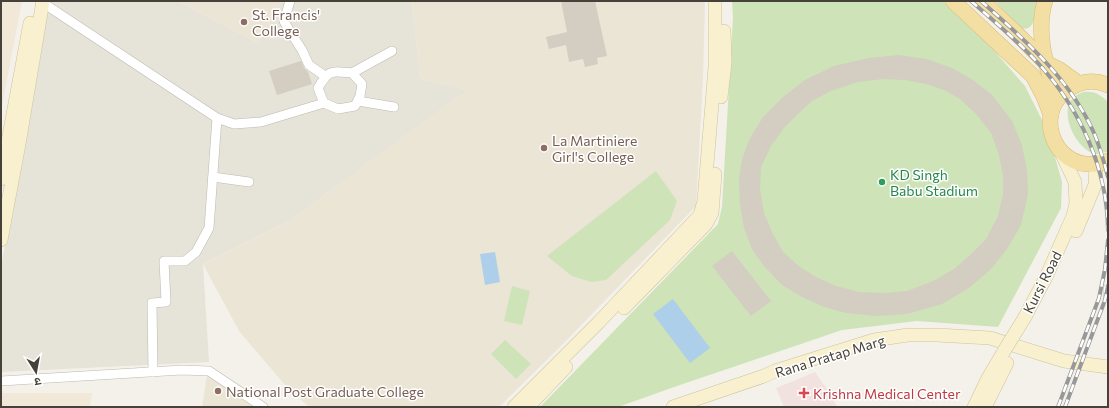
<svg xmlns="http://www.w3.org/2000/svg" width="1109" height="408" font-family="Commissioner,'Noto Sans Devanagari',sans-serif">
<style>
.residential{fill:#e6e3d9}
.commercial{fill:#f2e8d8}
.education{fill:#ebe5d6}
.medical{fill:#f2e2df}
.green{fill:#cee3b8}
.water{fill:#aecfe9}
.building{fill:#d4cdc1;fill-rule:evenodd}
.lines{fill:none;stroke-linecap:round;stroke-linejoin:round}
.street-casing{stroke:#beb9ae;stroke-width:10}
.secondary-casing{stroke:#cdc39f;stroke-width:14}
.primary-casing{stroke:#d7bc75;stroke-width:16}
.street{stroke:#fff;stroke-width:9}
.secondary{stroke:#f9f0cf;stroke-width:13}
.primary{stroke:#f3dfa3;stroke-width:15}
.rail-casing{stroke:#989898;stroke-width:4}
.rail{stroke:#fff;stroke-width:2.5;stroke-dasharray:8;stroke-linecap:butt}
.secondary-bridge-casing{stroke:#cdc39f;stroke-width:14;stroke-linecap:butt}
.secondary-bridge{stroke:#f9f0cf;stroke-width:13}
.education-dot{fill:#8d6e63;stroke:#fff;stroke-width:1.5}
.leisure-dot{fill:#2e9e5b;stroke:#fff;stroke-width:1.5}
.health-dot{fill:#e0444e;stroke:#fff;stroke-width:1.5}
.labels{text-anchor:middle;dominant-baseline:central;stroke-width:3;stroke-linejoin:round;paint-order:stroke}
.education-label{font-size:14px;fill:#785e54;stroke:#fff;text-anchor:start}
.leisure-label{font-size:14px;fill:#27864d;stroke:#fff;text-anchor:start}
.street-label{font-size:14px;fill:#464239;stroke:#fff}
.health-label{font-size:14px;fill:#be3a42;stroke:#fff;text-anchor:start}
</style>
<rect width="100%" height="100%" fill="#f3f1ea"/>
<!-- residential -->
<polygon class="residential" points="45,1 178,1 258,43 282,1 412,1 420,79 467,90 289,221 203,264 209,362 1,372 1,266 12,209"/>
<!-- commercial -->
<g class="commercial">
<polygon points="1,1 22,1 1,111"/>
<polygon points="1,393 92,393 90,407 1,407"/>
</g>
<!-- education -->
<g class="education">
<polygon points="178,1 282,1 258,43"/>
<polygon points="412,1 705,1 703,79 696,206 564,343 499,407 309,407 285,385 239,331 203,264 289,221 466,90 420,79"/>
<polygon points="207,375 254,407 202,407"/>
</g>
<!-- medical -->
<polygon class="medical" points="815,372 833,398 837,407 784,407 776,388"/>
<!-- green -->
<g class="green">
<polygon points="732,1 943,1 985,40 1025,86 1048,132 1062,182 1061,208 998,327 917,321 842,330 677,386 618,407 540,407 718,224 722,207 733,17"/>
<path d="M995 1H1037C1036 11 1036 33 1020 28Z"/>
<path d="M1083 92C1094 91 1100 94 1108 102V151C1104 153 1100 154 1096 154 1077 151 1059 114 1072 99 1075 95 1079 94 1083 92Z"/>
<polygon points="656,171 677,201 670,220 606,280 591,282 572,276 547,256"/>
<polygon points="512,286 530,291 522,325 504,321"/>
<polygon points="505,340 531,364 516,379 491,354"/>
</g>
<!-- water -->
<g class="water">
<polygon points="495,252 500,282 485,285 480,254"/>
<polygon points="673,299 710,348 690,363 653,314"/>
</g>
<!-- building -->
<g class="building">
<polygon points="561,1 595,1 607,56 597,58 598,64 585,67 583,59 569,62 566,45 549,49 546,37 567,32"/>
<path d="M899 55 927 59 952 68 973 80 992 95 1012 121 1022 145 1027 171 1028 194 1021 225 1007 249 991 269 969 288 942 304 907 314 877 316 846 313 824 307 802 297 782 285 763 265 752 249 744 228 740 204 739 179 742 159 750 138 763 117 783 97 805 80 834 66 869 58ZM883 79 905 80 926 84 944 90 960 99 976 114 991 133 999 155 1003 175V194L998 216 986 239 969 256 954 269 933 281 907 291 885 293 859 292 836 286 816 277 800 267 783 252 773 234 764 213 760 189 761 167 771 146 784 128 797 115 812 101 831 91 858 82Z"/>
<polygon points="301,61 304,68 308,72 312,84 277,95 269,71"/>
<polygon points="732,251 771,301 751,316 712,266"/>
</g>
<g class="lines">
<defs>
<g id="street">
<path d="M40 1 217 118 234 124 261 122 324 103 338 109 355 106 360 96 362 84 352 73C331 71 329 69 318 88L324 103"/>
<polyline points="290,1 284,21 289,30 302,50 309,65 325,76"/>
<polyline points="352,73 392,51"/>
<polyline points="358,101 394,107"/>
<polyline points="213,177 249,182"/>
<polyline points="1108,289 1108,294"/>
<polyline points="153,372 152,303 166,302 164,261 185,261 196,252 209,228 217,118"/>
<polyline points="1,381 182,370 209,371 263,407"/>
</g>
<g id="secondary">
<polyline points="721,97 725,63 724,31"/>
<polyline points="1,179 30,23"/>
<polyline points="1076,231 1095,185 1096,164"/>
<polyline points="1,240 19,144 43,1"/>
<polyline points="624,308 706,224 712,213 715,174"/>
<polyline points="1025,317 1046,277 1073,216 1076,203 1075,182 1060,150"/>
<polyline points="514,407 599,322 700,215 704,201 715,67 715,1"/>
<polyline points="528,407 566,367"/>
<polyline points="673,407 764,376 775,371 874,340 908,335 937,335 990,338 1064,361 1108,367"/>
<polyline points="974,407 988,378 1004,351"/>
<polyline points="985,407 1007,363"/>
</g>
<g id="primary">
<polyline points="953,1 1033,76 1044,97 1051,115"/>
<polyline points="982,1 1015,32 1046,63 1060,70 1078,83"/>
<path d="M1045 1C1035 34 1047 68 1057 100"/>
<path d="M1108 85C1096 80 1084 80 1072 87 1032 108 1051 169 1096 164 1100 164 1104 162 1108 161"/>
</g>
</defs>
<!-- street casing -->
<use href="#street" class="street-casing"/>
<!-- secondary casing -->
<use href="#secondary" class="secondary-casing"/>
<!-- primary casing -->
<use href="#primary" class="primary-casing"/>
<!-- street -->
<use href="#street" class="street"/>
<!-- secondary -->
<use href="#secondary" class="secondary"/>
<!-- primary -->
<use href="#primary" class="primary"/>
<defs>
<g id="rail">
<path d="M971 1C994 21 1018 41 1038 63 1080 109 1107 167 1108 230"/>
<path d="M981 1C1025 40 1070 79 1094 133 1100 147 1104 162 1108 177"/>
<polyline points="1058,407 1099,298 1105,269 1108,240"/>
<polyline points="1065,407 1105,300 1108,286"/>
</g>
</defs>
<!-- rail casing -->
<use href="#rail" class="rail-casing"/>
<!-- rail -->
<use href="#rail" class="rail"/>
<defs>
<polyline id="secondary-bridge" points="1004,351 1025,317"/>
</defs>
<!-- secondary-bridge casing -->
<use href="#secondary-bridge" class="secondary-bridge-casing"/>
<!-- secondary-bridge -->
<use href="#secondary-bridge" class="secondary-bridge"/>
</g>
<!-- markers -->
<g class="education-dot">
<circle cx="244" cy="22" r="4"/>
<circle cx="544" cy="148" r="4"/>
<circle cx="218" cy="391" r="4"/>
</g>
<circle class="leisure-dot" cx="882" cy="182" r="4"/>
<path class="health-dot" d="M802 387h4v4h4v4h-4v4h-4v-4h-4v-4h4z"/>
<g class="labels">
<!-- education labels -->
<g class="education-label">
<text x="252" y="14">St. Francis'<tspan x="252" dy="16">College</tspan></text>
<text x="552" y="140">La Martiniere<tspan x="552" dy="16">Girl's College</tspan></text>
<text x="226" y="391">National Post Graduate College</text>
</g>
<!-- leisure labels -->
<g class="leisure-label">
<text x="890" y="174">KD Singh<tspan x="890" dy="16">Babu Stadium</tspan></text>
</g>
<!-- street labels -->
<g class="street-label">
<text transform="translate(1042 282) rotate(-63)">Kursi Road</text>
<text transform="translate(830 356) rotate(-17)">Rana Pratap Marg</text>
</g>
<!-- health labels -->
<g class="health-label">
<text x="813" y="393">Krishna Medical Center</text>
</g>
</g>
<!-- border -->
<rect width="1109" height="408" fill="none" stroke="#464239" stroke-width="4"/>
<!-- north arrow -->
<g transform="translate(36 372) rotate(169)" stroke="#ffffff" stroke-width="3" paint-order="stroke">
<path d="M0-3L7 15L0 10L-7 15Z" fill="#464239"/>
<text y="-6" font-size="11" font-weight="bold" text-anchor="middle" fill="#464239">उ</text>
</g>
</svg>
